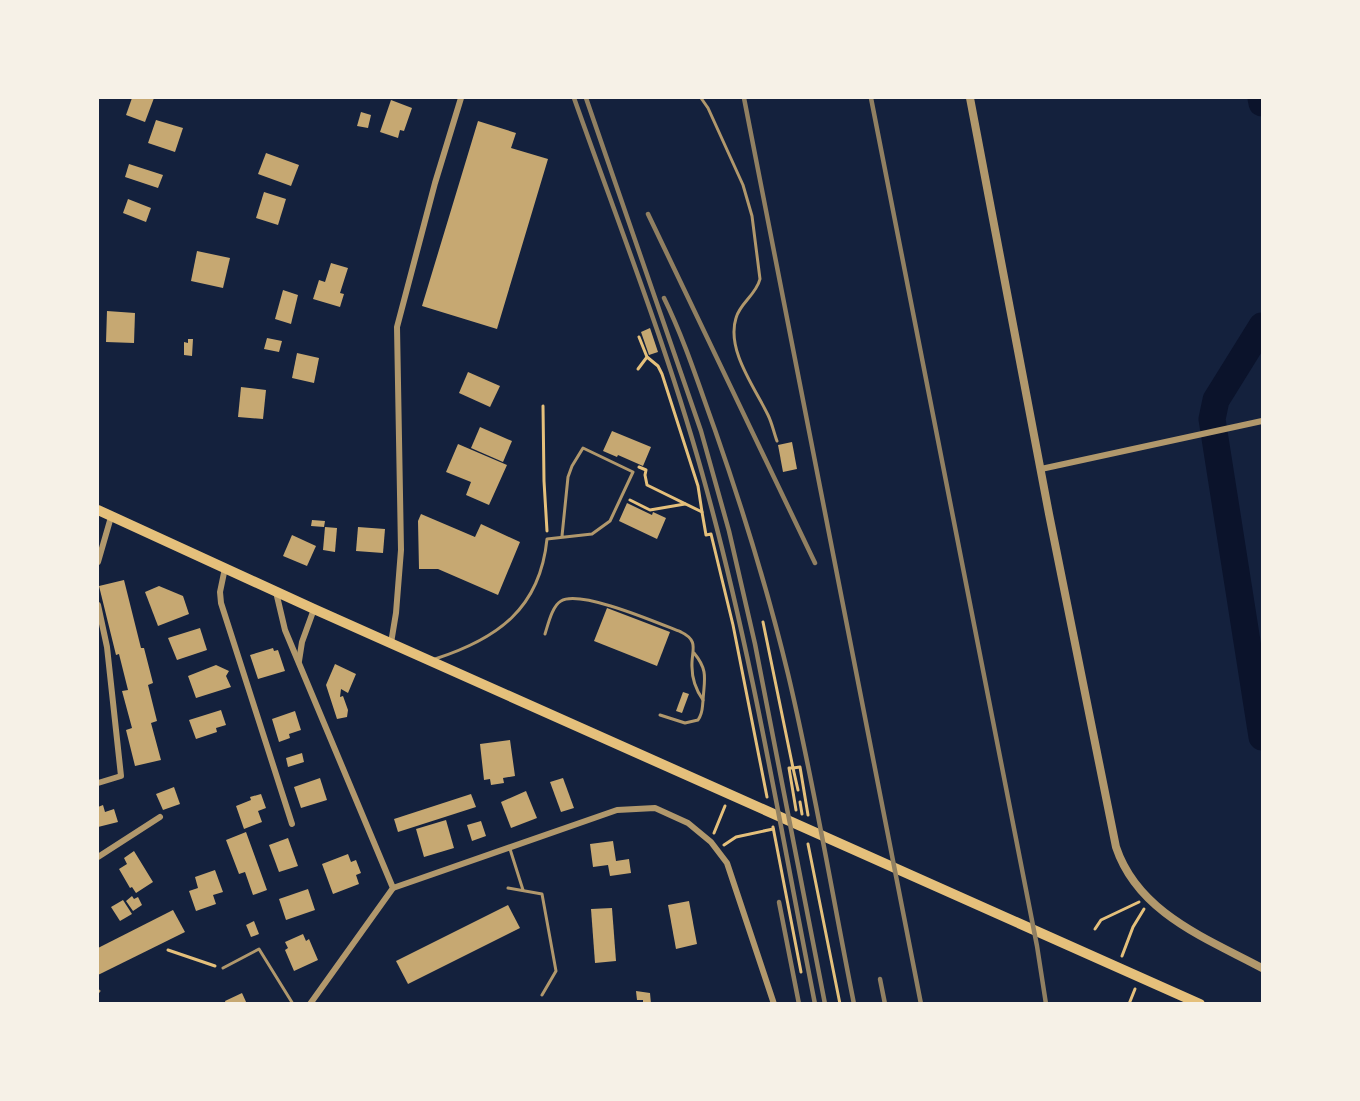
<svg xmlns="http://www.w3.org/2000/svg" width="1360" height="1101" font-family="'PT Sans Narrow',sans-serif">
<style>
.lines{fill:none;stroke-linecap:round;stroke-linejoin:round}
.stream{stroke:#0b132b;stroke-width:4.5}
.river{stroke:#0b132b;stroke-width:27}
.building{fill:#c6a872}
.path{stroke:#e5c07b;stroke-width:3}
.service{stroke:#b1986c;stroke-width:3}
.minor{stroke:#b1986c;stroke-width:6}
.tertiary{stroke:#b1986c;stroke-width:8}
.primary{stroke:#e5c07b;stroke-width:10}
.rail{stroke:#918062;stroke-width:4.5}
</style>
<rect width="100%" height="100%" fill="#14213d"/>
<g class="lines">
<!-- stream -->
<polyline class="stream" points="1257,700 1262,700"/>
<!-- river -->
<g class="river">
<polyline points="1261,98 1262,103"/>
<polyline points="1262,326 1216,400 1212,419 1262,737"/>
</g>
</g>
<!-- building -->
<g class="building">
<polygon points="132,98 154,98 145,122 126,115"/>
<polygon points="391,100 412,108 404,131 400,130 398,138 380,132"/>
<polygon points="361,112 371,115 368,128 357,126"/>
<polygon points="156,120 183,128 175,152 148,143"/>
<polygon points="478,121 516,133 511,148 548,159 497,329 422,306"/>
<polygon points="266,153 299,165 291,186 258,174"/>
<polygon points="129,164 163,175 158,188 125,177"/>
<polygon points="264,192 286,199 278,225 256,218"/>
<polygon points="128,199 151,208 146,222 123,213"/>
<polygon points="197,251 230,258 223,288 191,281"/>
<polygon points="331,263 348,268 340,293 344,294 340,307 313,299 319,280 325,282"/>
<polygon points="283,290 298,295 291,324 275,319"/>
<polygon points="107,311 135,313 134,343 106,342"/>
<polygon points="650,328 658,352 649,355 641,332"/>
<polygon points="267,338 282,341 279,352 264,349"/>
<polygon points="188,339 193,339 192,356 184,355 184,342 188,343"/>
<polygon points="297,353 319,358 314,383 292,378"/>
<polygon points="468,372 500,386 490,407 459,393"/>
<polygon points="241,387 266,390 263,419 238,417"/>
<polygon points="480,427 512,441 503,462 471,448"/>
<polygon points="612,431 651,447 643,466 618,455 617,457 603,451"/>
<polygon points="792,442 797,469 783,472 778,445"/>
<polygon points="458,444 507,465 489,505 466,495 471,482 446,472"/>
<polygon points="627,503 652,515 653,512 666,518 657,539 619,521"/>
<polygon points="421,514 475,537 481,524 520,542 498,595 438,569 419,569 418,521"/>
<polygon points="312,520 325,521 324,527 311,526"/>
<polygon points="325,527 337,528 335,552 323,550"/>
<polygon points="358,527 385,529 383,553 356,551"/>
<polygon points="292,535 316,546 307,566 283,556"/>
<polygon points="124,580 141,648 144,648 153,683 148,685 157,721 151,723 161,760 135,766 126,730 132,728 122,691 128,690 119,654 116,655 99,586"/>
<polygon points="159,586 183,596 189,614 158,626 145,592"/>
<polygon points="607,608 670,632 657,666 594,641"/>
<polygon points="200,628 207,650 177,660 168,638"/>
<polygon points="273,648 274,651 278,650 285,671 258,679 250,655"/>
<polygon points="335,664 356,674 348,693 341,689 340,697 343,696 348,710 347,717 337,719 326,685"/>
<polygon points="216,665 229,671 226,676 231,687 196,698 188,676"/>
<polygon points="683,692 689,694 682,713 676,711"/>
<polygon points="221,710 226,725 216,728 217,732 196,739 189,720"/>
<polygon points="295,711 301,730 289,734 290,738 279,742 272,719"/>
<polygon points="510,740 515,776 503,778 504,783 491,785 490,779 484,780 480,744"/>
<polygon points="302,753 304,762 288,767 286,758"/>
<polygon points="320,778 327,800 301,808 294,787"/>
<polygon points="563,778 574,808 561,812 550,782"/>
<polygon points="174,787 180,804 163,810 156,794"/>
<polygon points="526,791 537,818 511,828 501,802"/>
<polygon points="261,794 266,808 258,811 262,822 244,829 236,806 251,800 250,797"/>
<polygon points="471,794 476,807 398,832 394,819"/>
<polygon points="103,805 105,812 114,809 118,822 98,827 98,807"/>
<polygon points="446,820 454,848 424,857 416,829"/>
<polygon points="481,821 486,836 472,841 467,825"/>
<polygon points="246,832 267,890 253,895 245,872 239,874 226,840"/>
<polygon points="288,838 298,866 279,872 269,845"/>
<polygon points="613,841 616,861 629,859 631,873 610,876 608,865 593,867 590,844"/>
<polygon points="134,851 153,882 136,893 132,887 130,888 119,869 127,864 124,858"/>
<polygon points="348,854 351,862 356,860 361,873 356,875 359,884 333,894 322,864"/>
<polygon points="215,870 223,892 213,895 216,904 196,911 189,891 198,888 195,877"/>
<polygon points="308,889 315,910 286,920 279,899"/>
<polygon points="132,896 134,899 138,897 142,905 133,911 126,901"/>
<polygon points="123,900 132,914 120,921 111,907"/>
<polygon points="689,901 697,944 676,949 668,905"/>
<polygon points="508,905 520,928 408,984 396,961"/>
<polygon points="612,908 616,961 595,963 591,909"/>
<polygon points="173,910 185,932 98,975 98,948"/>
<polygon points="254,921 259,934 251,937 246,925"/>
<polygon points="303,934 306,941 309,939 318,960 294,971 285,950 288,948 285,942"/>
<polygon points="636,991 650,993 651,1004 643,1004 643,1000 637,1000"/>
<polygon points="242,993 247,1004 226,1004 225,1001"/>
</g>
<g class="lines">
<!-- path -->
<g class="path">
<polyline points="639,337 647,357 658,366 662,374 698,486 702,512"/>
<polyline points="638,369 647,357"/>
<polyline points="543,406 544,481 547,531"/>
<polyline points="639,467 646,470 645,475 647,485 702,512 706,535 711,534 733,625 767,797"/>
<polyline points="630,500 650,510 685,504"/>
<polyline points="763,622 793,768 800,767 808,815"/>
<polyline points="800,802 802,814"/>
<polyline points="796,810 789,768 793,768 798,790"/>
<polyline points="773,827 801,972"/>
<polyline points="714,833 725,806"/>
<polyline points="808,844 840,1004"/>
<polyline points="724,845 736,837 773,829"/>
<polyline points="1095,929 1101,920 1139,902"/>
<polyline points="168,950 215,966"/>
<polyline points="1122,956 1133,927 1144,909"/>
<polyline points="1129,1004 1135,989"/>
</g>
<!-- service -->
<g class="service">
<path d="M701 98 708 108 743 185 752 216 760 279C756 295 740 303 736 318 726 350 755 388 768 415 772 423 774 433 777 441"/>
<path d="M545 634C548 625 552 606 561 601 580 589 660 624 681 632 700 641 691 651 692 667 692 679 696 690 703 700"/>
<path d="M435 659C497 639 540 609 547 539L592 534 610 521 633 472 583 448 572 466 568 477 562 536"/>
<path d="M660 715 685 723 698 720C703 713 702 709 703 701 704 680 709 671 694 653"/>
<polyline points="510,849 523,890"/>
<polyline points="508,888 542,894 556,971 542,995"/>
<polyline points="223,968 259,949 293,1004"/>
<polyline points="98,992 99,991"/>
</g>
<!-- minor -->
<g class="minor">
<polyline points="1041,469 1262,421"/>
<polyline points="98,562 111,517"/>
<polyline points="225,568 220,592 221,603 292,824"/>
<polyline points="276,592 285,630 393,888 310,1004"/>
<polyline points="98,605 107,647 121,776 98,783"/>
<polyline points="391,643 396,613 401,550 397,327 435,183 461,98"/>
<polyline points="299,661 302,642 314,609"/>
<polyline points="98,857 160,817"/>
<polyline points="393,888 617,810 655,808 688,823 711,842 727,863 774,1004"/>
</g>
<!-- tertiary -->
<path class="tertiary" d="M970 98 1049 514 1116 847C1138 913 1206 938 1262 968"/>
<!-- primary -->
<polyline class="primary" points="98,510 314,609 1200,1004"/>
<!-- rail -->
<g class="rail">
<path d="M574 98C620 228 671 357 707 491 753 659 781 832 815 1004"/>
<polyline points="586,98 701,431 729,531 755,644 825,1004"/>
<polyline points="744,98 921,1004"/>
<polyline points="871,98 1037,946 1046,1004"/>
<polyline points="648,214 815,563"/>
<path d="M664 298C685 341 699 386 715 430 743 510 768 591 788 674 814 783 832 894 854 1004"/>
<polyline points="779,902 799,1004"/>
<polyline points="880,979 885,1004"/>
</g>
</g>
<!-- border -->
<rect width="1360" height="1101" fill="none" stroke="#f6f1e7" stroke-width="198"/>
</svg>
